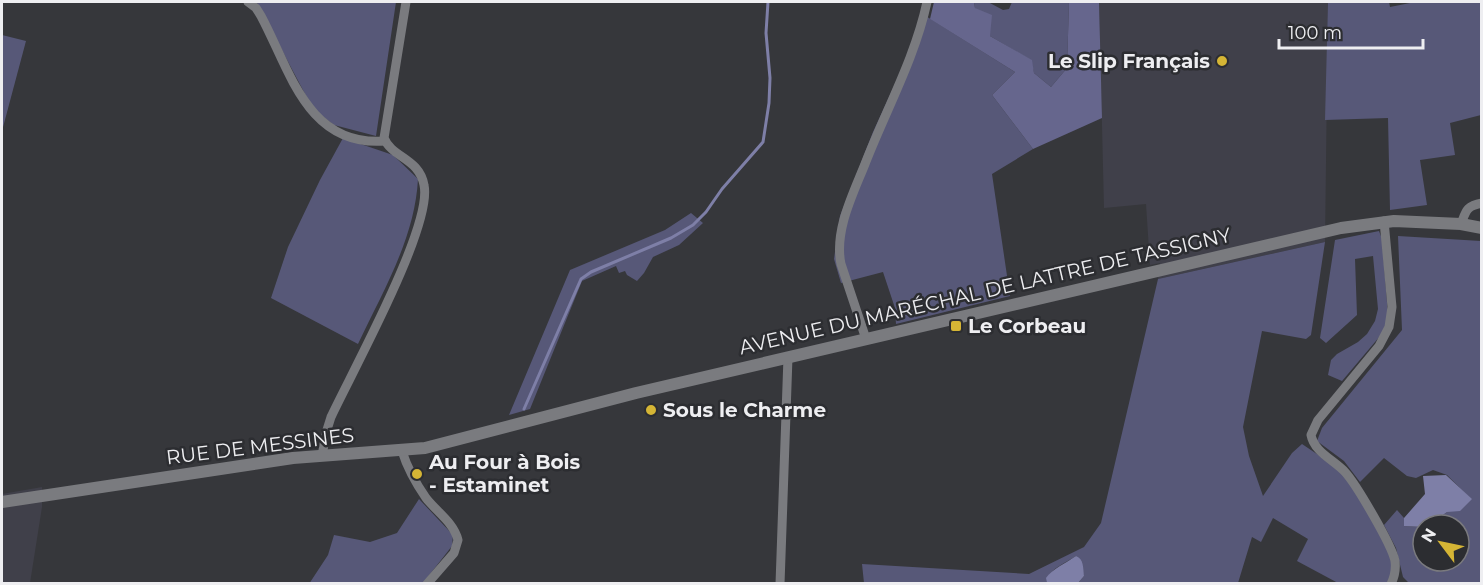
<svg xmlns="http://www.w3.org/2000/svg" width="1483" height="585" font-family="Montserrat,sans-serif">
<style>
.built{fill:#40404a}
.green{fill:#575878}
.forest{fill:#66668d}
.water{fill:#7e7fa7}
.lines{fill:none;stroke-linecap:round;stroke-linejoin:round}
.stream{stroke:#7e7fa7;stroke-width:3}
.minor{stroke:#7a7b7f;stroke-width:9}
.secondary{stroke:#7a7b7f;stroke-width:12}
.poi-dot{fill:#d5b535;stroke:#2c2d31;stroke-width:2}
.labels{text-anchor:middle;dominant-baseline:central;stroke-width:5;stroke-linejoin:round;paint-order:stroke}
.poi-label{font-size:20px;font-weight:bold;fill:#eeeef1;stroke:#2c2d31;text-anchor:start}
.street-label{font-size:20px;fill:#eeeef1;stroke:#2c2d31}
</style>
<rect width="100%" height="100%" fill="#36373b"/>
<!-- built -->
<g class="built">
<polygon points="1099,2 1328,2 1325,242 1158,279 1160,263 1150,265 1146,204 1104,208"/>
<polygon points="42,487 42,507 30,583 2,584 2,494"/>
</g>
<!-- green -->
<g class="green">
<polygon points="255,2 396,2 376,136 334,125 313,109 257,3"/>
<polygon points="974,2 988,2 1003,10 1009,9 1012,2 1069,2 1067,68 1051,87 1034,73 1031,60 990,36 975,8"/>
<polygon points="1328,2 1389,2 1390,7 1415,2 1481,2 1481,115 1450,123 1455,155 1420,160 1427,205 1390,210 1388,118 1325,120"/>
<polygon points="921,13 1015,72 992,95 1033,149 992,174 1010,296 896,324 895,308 883,272 841,283 834,259 840,216 873,132 911,49"/>
<polygon points="2,35 26,41 2,131"/>
<path d="M343 138 393 155 418 179C415 238 383 291 358 344L271 298 288 247 320 180Z"/>
<polygon points="691,213 703,223 679,245 653,257 644,273 637,281 627,275 625,271 619,273 616,266 582,281 530,409 509,415 570,270 665,230"/>
<polygon points="1379,231 1382,239 1388,315 1386,329 1342,381 1328,375 1331,360 1337,354 1358,342 1367,334 1375,321 1378,309 1373,256 1355,259 1357,315 1326,343 1320,338 1335,240"/>
<polygon points="1398,236 1481,241 1481,583 1409,583 1403,577 1396,548 1384,525 1397,510 1404,518 1404,526 1423,527 1423,561 1459,561 1459,525 1429,525 1447,512 1471,499 1447,475 1433,470 1416,478 1407,476 1384,458 1360,482 1344,461 1317,441 1322,428 1402,330"/>
<path d="M1325 242 1311 335 1306 339 1262 331 1243 427 1249 456 1263 496 1292 453 1302 444C1313 452 1326 459 1337 468 1352 483 1387 540 1391 561 1393 570 1391 576 1387 583H1338L1297 561 1308 539 1273 518 1261 542 1252 537 1238 583H1078L1084 576 1076 556C1066 563 1045 571 1047 583H864L862 564 1029 574 1084 547 1101 523 1158 279Z"/>
<polygon points="419,499 453,535 452,546 423,583 309,584 328,555 334,535 370,542 397,533"/>
</g>
<!-- forest -->
<polygon class="forest" points="934,2 974,2 975,8 992,15 990,36 1032,60 1034,73 1051,87 1067,68 1069,2 1099,2 1102,118 1033,149 992,95 1015,72 930,19"/>
<!-- water -->
<g class="water">
<polygon points="1446,475 1472,499 1460,511 1447,512 1429,525 1423,525 1423,527 1404,526 1404,518 1425,494 1423,476"/>
<path d="M1076 556C1084 559 1083 568 1084 576L1078 583H1047L1046 578C1052 569 1066 563 1076 556Z"/>
</g>
<g class="lines">
<!-- stream -->
<polyline class="stream" points="524,409 581,279 591,272 671,238 693,225 706,212 722,189 763,142 769,103 770,78 766,33 768,2"/>
<!-- minor -->
<g class="minor">
<path d="M248 2 256 8 261 16C290 70 307 147 385 141"/>
<path d="M1384 221 1392 307 1389 327 1379 346 1318 420 1311 435C1314 452 1334 460 1345 472 1356 484 1392 545 1395 561 1396 569 1395 576 1391 584"/>
<path d="M1461 224C1466 211 1466 206 1482 203"/>
<path d="M866 339 841 264C834 231 853 194 865 164 886 110 915 58 927 2"/>
<path d="M402 451C407 467 417 485 426 498 437 512 454 523 458 540L454 553 427 584"/>
<path d="M322 456 326 433 331 417C352 372 433 226 424 185 419 158 392 158 384 138L406 2"/>
<polyline points="780,584 788,357"/>
</g>
<!-- secondary -->
<polyline class="secondary" points="2,502 293,458 425,448 636,393 1341,228 1394,221 1461,224 1482,228"/>
</g>
<!-- markers -->
<g class="poi-dot">
<circle cx="1222" cy="61" r="6"/>
<rect x="950" y="320" width="12" height="12" rx="3"/>
<circle cx="651" cy="410" r="6"/>
<circle cx="417" cy="474" r="6"/>
</g>
<g class="labels">
<!-- poi labels -->
<g class="poi-label">
<text x="1210" y="61" text-anchor="end">Le Slip Français</text>
<text x="968" y="326">Le Corbeau</text>
<text x="663" y="410">Sous le Charme</text>
<text x="429" y="462">Au Four à Bois<tspan x="429" dy="23">- Estaminet</tspan></text>
</g>
<!-- street labels -->
<g class="street-label">
<text transform="translate(985 291) rotate(-13)">AVENUE DU MARÉCHAL DE LATTRE DE TASSIGNY</text>
<text transform="translate(260 446) rotate(-7)">RUE DE MESSINES</text>
</g>
</g>
<!-- border -->
<rect width="1483" height="585" fill="none" stroke="#eeeef1" stroke-width="6"/>
<!-- north arrow -->
<g transform="translate(1441 543) rotate(302)"><circle r="28" fill="#2c2d31" stroke="#7a7a7e" stroke-width="1.5"/>
<path d="M0-4.5L10 22L0 15L-10 22Z" fill="#d5b535"/>
<text y="-9" font-size="16" font-weight="bold" text-anchor="middle" fill="#eeeef1">N</text>
</g>
<!-- scale -->
<path d="M1279 39v9h144v-9" fill="none" stroke="#eeeef1" stroke-width="3"/>
<text x="1288" y="39" font-size="18" fill="#eeeef1" stroke="#2c2d31" stroke-width="4.5" paint-order="stroke">100 m</text>
</svg>
